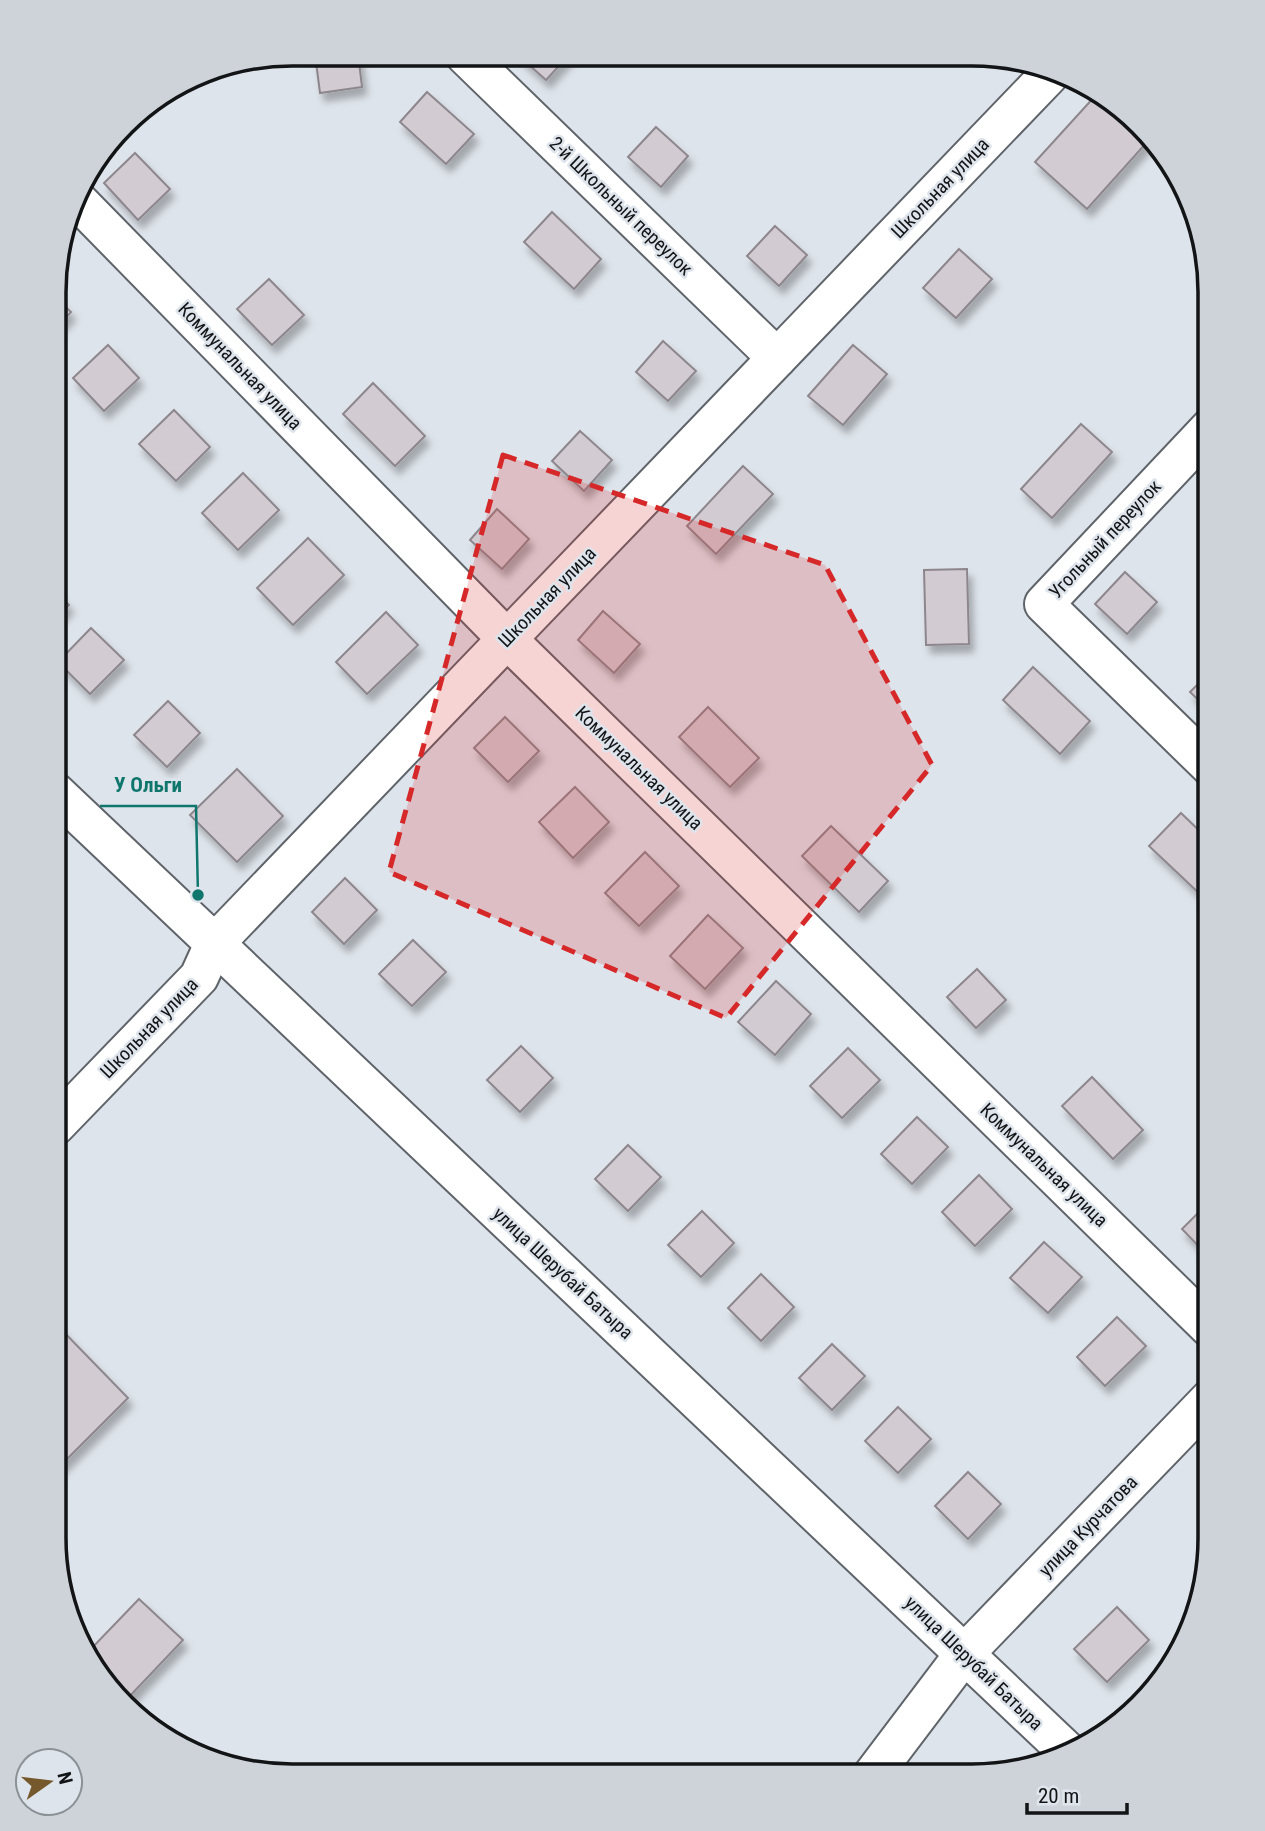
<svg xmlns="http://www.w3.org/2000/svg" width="1265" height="1831" font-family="'Roboto Condensed',sans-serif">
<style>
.building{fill:#d2cbd2;stroke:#8d878d;stroke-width:2;filter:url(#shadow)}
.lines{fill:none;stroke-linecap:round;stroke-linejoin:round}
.minor-casing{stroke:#5f646a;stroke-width:42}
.minor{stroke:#fff;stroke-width:38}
.marked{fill:#d62828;fill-opacity:0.2;stroke:#d62828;stroke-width:5;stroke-dasharray:14 9;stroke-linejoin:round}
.labels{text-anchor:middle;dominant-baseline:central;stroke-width:5;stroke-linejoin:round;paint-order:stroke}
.street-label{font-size:19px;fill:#121416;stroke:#dee4eb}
.rim{fill:none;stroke:#121416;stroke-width:3.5}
.leader{fill:none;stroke:#0f766e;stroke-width:2.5}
.callout-dot{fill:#0f766e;stroke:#dee4eb;stroke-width:2.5}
.callout-label{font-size:21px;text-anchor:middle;font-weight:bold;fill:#0f766e;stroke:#dee4eb;stroke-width:5;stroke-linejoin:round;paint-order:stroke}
</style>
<defs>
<filter id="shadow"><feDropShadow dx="4.5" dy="8" stdDeviation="3.5" flood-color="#0004"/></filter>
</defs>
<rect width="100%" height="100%" fill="#dee4eb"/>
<!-- building -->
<g class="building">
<polygon points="315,54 358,54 362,87 320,93"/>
<polygon points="518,55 569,55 546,80"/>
<polygon points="427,92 474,134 446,164 400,122"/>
<polygon points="1096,95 1117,103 1148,141 1087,209 1035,162"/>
<polygon points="656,127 688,156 661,187 628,157"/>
<polygon points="135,153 170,189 138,220 104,183"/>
<polygon points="552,212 601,259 574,289 524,242"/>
<polygon points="775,226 807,255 779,286 747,256"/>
<polygon points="959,249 992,279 956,318 923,288"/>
<polygon points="269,279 304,315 272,345 237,309"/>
<polygon points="56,298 71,312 56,328"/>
<polygon points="663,341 696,371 668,401 636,372"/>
<polygon points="108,345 139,378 104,411 73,378"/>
<polygon points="853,345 887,374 843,425 808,396"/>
<polygon points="373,383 425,436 395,466 343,414"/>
<polygon points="174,410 210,447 176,481 139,444"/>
<polygon points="1081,424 1112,452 1052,518 1021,489"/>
<polygon points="580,431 612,460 584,491 552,461"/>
<polygon points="743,466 773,494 716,554 687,526"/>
<polygon points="243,473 279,510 238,550 202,513"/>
<polygon points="497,509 529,539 502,569 470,540"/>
<polygon points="308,538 344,575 293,625 257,588"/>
<polygon points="967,569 969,644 926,645 924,570"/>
<polygon points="1125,572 1157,602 1127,634 1095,604"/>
<polygon points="56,592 69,605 56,618"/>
<polygon points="603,611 640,644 614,673 578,640"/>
<polygon points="386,612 418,645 367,694 336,662"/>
<polygon points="91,628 124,660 90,694 58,662"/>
<polygon points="1033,667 1090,721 1060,754 1003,700"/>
<polygon points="1211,671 1211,712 1190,692"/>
<polygon points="168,701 200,733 167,767 134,735"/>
<polygon points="708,707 759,758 730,787 679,737"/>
<polygon points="505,717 539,751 508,782 474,748"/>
<polygon points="237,769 283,816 237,862 190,815"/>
<polygon points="575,787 609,822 573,858 539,822"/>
<polygon points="1181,813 1211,842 1210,888 1202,896 1149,846"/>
<polygon points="831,826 888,881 859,912 802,856"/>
<polygon points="645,852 679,886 639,926 605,893"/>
<polygon points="345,878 377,910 344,944 312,912"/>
<polygon points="708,915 743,948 705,989 670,956"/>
<polygon points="413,940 446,972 412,1006 379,974"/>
<polygon points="977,969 1006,1000 976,1028 947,997"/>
<polygon points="776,981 811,1014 775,1055 738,1022"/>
<polygon points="521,1046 553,1078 520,1112 487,1080"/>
<polygon points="848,1048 880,1080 842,1118 810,1086"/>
<polygon points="1092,1077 1143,1130 1113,1159 1062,1106"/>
<polygon points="917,1117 948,1147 912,1184 881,1154"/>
<polygon points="628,1145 661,1177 628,1211 595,1179"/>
<polygon points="979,1175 1012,1209 975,1246 942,1212"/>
<polygon points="1210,1201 1210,1258 1182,1229"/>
<polygon points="702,1211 734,1243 701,1277 668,1245"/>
<polygon points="1044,1242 1082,1277 1048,1313 1010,1278"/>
<polygon points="761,1274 794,1307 761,1341 728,1308"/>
<polygon points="1117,1317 1146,1346 1105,1386 1077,1357"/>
<polygon points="55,1323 128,1398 54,1472"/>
<polygon points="832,1344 865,1376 832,1410 799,1378"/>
<polygon points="898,1407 931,1439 898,1473 865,1441"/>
<polygon points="968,1472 1001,1504 968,1539 935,1506"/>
<polygon points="139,1599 183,1640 127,1699 87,1653"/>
<polygon points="1117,1607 1149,1640 1107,1682 1074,1649"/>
</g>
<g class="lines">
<defs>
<g id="minor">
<polyline points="465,55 777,358"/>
<polyline points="77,200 507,639 1210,1328"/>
<polyline points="1211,767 1044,604 1211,427"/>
<polyline points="55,792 1070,1754"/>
<polyline points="55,1126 199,977 214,944 1049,75"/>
<polyline points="872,1776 965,1653 1210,1399"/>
</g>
</defs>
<!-- minor casing -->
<use href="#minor" class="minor-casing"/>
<!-- minor -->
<use href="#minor" class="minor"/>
</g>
<!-- marked area -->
<path class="marked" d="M503 455 825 565 932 765 726 1018 389 872Z"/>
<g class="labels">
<!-- street labels -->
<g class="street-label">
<text transform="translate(940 188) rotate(-46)">Школьная улица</text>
<text transform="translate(621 206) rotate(44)">2-й Школьный переулок</text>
<text transform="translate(240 366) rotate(46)">Коммунальная улица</text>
<text transform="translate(1105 539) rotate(-47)">Угольный переулок</text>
<text transform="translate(547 597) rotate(-46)">Школьная улица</text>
<text transform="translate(639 768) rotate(44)">Коммунальная улица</text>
<text transform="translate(149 1028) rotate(-46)">Школьная улица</text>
<text transform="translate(1044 1165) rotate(44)">Коммунальная улица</text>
<text transform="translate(563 1273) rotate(43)">улица Шерубай Батыра</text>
<text transform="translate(1088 1526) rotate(-46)">улица Курчатова</text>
<text transform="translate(974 1663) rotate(44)">улица Шерубай Батыра</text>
</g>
</g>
<!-- crop -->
<path d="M0 0H1265V1831H0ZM292 66H972A226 226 0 0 1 1198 292V1538A226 226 0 0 1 972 1764H292A226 226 0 0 1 66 1538V292A226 226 0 0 1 292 66Z" fill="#ced3da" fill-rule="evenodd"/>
<path class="rim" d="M292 66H972A226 226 0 0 1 1198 292V1538A226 226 0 0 1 972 1764H292A226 226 0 0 1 66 1538V292A226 226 0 0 1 292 66Z"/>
<!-- callouts -->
<path class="leader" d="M198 895L196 806H100"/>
<circle class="callout-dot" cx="198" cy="895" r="7"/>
<g class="callout-label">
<text x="148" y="792">У Ольги</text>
</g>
<!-- north arrow -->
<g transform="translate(49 1782) rotate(76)"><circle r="33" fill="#dee4eb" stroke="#8c9196" stroke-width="2"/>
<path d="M0-5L12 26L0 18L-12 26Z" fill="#75582b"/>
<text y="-10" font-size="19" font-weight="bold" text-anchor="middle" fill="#121416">N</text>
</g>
<!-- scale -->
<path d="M1027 1803v10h100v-10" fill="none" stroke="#121416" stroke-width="3.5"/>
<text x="1038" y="1803" font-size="21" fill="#121416" stroke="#dee4eb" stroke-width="5" paint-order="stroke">20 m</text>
</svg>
